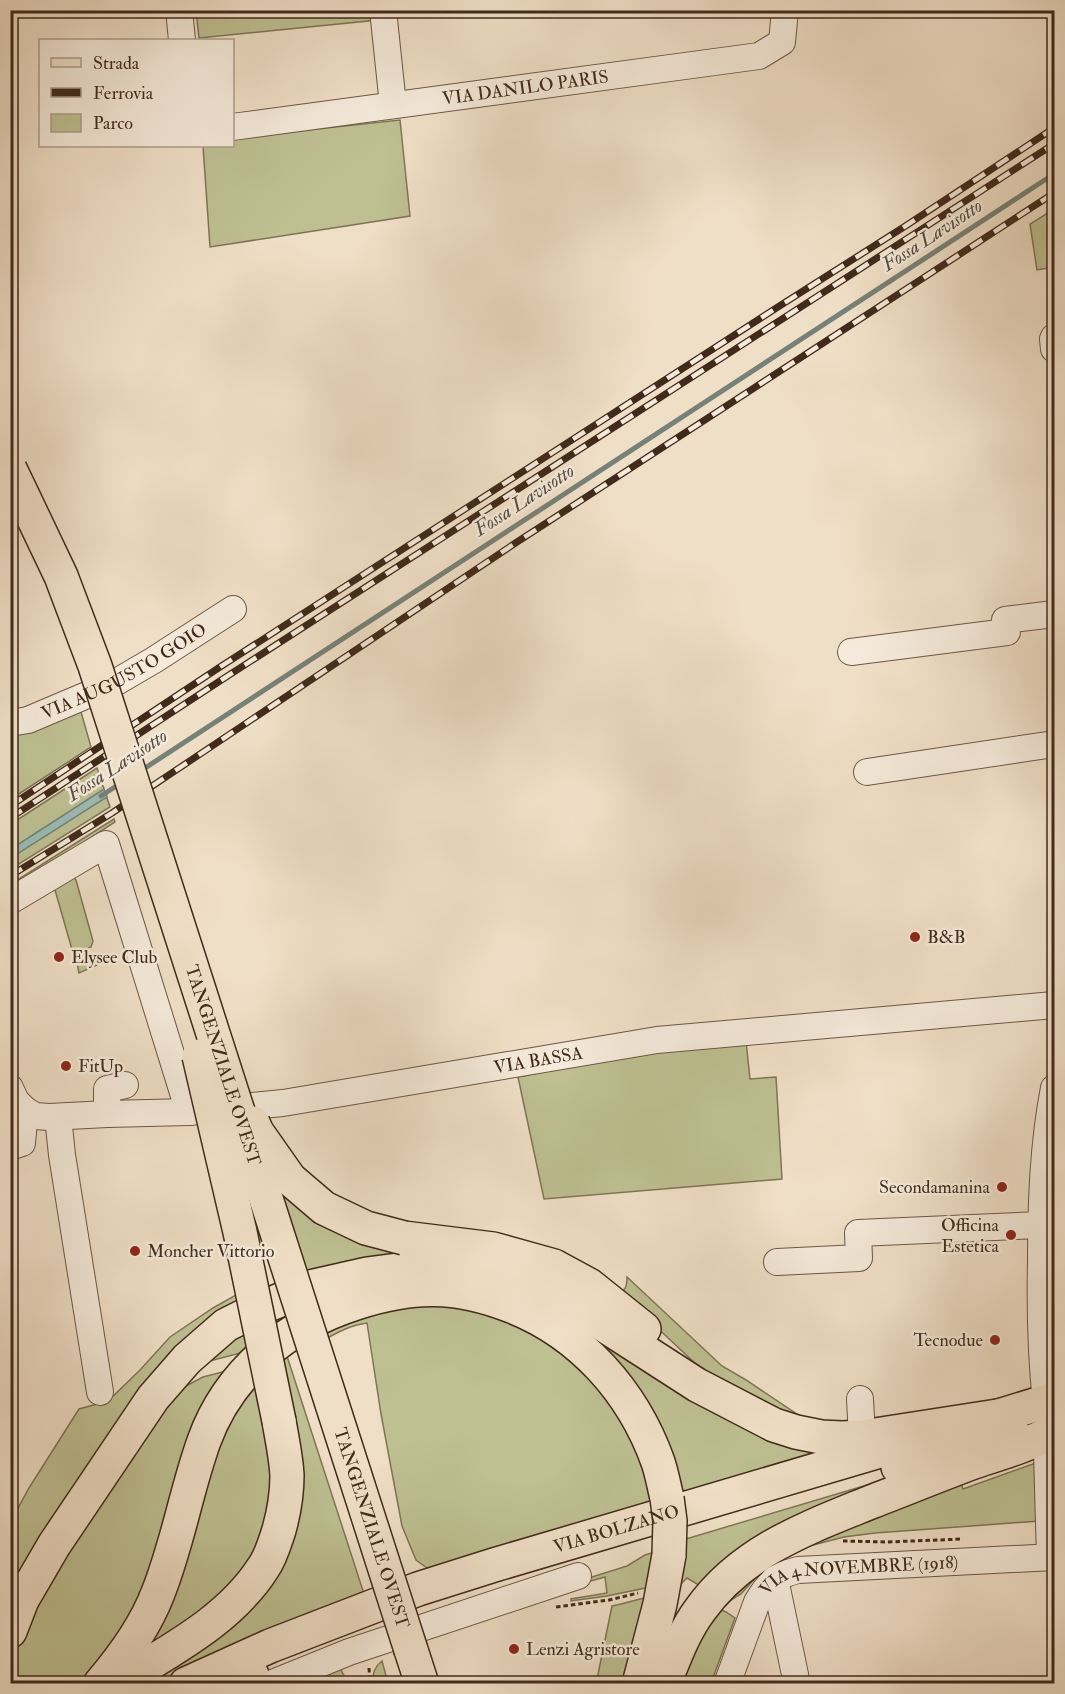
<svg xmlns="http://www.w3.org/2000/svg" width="1065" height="1694" font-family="'IM FELL Double Pica',serif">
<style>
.green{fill:#bec092;stroke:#807556;stroke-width:1.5}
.water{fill:#9abcb7;stroke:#768279;stroke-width:1.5}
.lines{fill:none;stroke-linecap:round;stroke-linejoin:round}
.stream{stroke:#768279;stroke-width:5}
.minor-casing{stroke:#6d5746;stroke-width:28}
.major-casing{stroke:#412a1b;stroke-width:36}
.highway-casing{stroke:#412a1b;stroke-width:36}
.path{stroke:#412a1b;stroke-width:3;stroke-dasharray:4.5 3;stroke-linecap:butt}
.minor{stroke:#f5eadb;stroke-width:26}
.major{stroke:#f0dfc7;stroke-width:33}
.highway{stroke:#f0dfc7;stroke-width:33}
.rail-casing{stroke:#412a1b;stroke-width:7}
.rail{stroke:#f5eadb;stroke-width:4.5;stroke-dasharray:14;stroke-linecap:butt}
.highway-bridge-casing{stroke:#412a1b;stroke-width:36;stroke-linecap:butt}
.highway-bridge{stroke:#f0dfc7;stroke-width:33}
.poi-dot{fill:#8f2418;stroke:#f5eadb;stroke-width:2}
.labels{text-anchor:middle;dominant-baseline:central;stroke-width:5;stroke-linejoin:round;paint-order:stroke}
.street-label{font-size:18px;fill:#412a1b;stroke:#f5eadb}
.poi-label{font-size:18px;fill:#412a1b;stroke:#f5eadb;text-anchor:start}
.water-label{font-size:20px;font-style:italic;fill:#574e42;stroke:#f5eadb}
</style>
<rect width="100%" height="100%" fill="#f0dfc7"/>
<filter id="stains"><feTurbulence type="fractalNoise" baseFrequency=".00333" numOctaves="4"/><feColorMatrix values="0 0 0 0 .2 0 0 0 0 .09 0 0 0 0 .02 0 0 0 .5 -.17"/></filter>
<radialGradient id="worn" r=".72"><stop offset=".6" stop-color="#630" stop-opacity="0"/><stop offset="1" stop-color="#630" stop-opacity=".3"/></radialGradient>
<!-- green -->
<g class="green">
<polygon points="196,11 377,11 378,20 199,38"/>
<polygon points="400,120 410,216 210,247 203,146 232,146 233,138"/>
<polygon points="1054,209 1054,267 1037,270 1030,224"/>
<polygon points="79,705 91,747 11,799 11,730"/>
<polygon points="97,768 110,807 11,869 11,824"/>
<polygon points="114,819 115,822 11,890 11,884"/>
<polygon points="73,876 76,880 93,941 91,947 73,953 53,883"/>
<polygon points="94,957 98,959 97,965 79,973 77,963"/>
<polygon points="746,1041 750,1079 776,1077 782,1179 544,1199 518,1077 659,1049"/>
<polygon points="276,1178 434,1252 304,1281"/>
<path d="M415 1277C434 1277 455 1276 474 1280 539 1293 596 1326 651 1364 678 1383 704 1404 734 1419 769 1437 803 1441 840 1448L844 1451 677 1500C671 1470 663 1442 649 1414 602 1326 499 1274 401 1285 370 1288 342 1300 314 1311L312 1307 323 1293 371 1282Z"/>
<path d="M627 1277 722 1366 746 1380 800 1416 817 1423 816 1428 712 1379 651 1322 616 1295C625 1291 627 1288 627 1277Z"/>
<polygon points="243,1291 230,1317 11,1610 11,1521 29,1488 79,1409 108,1401 140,1370 170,1337 213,1308"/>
<path d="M431 1301 524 1320 619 1401 659 1506 434 1573 416 1560 402 1526 381 1414 367 1323C351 1325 338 1332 324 1340L320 1328 337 1319Z"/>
<polygon points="250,1324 256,1349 198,1364"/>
<polygon points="285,1350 365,1597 165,1683 130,1684 268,1573 276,1357"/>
<polygon points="246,1366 152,1588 89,1683 11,1684 11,1657 28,1606 164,1400 186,1386 203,1377"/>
<polygon points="260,1372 280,1489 246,1579 126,1668 222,1427"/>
<polygon points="951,1460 707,1590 687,1578 682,1583 674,1582 679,1541"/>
<polygon points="1041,1461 1040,1521 875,1533 844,1537 790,1551 758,1575 741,1594 731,1600 724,1598 760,1564 959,1478 963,1489"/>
<polygon points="661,1550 655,1586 607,1596 571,1601 571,1599 607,1593 605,1577 580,1584 579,1581 627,1566 645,1555"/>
<path d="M653 1596 631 1683 596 1684 612 1606C626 1603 638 1599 653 1596Z"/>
<polygon points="716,1608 726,1612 735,1618 711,1683 676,1684"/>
<path d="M382 1661 388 1683H373C372 1674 374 1667 382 1661Z"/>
<polygon points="337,1668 341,1670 348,1683 288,1684"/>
</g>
<!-- water -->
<polygon class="water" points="104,789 107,797 11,858 11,849"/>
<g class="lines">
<!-- stream -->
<g class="stream">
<polyline points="139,772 1054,174"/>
<polyline points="101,796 121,783"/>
</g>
<defs>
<g id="minor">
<polyline points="179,10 182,40"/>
<polyline points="383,10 393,105"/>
<path id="s1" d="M232 127 759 56 782 42 785 10"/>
<polyline points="1054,337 1053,339 1054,349"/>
<polyline points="851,652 1007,632 1005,620 1054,614"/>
<path id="s2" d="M10 723 28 720 113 684 154 660 233 609"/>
<polyline points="867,772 1054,744"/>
<polyline points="10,901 106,844 189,1112"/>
<path id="s3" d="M10 1088 16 1101 25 1110 35 1116 49 1117 107 1114 189 1112 283 1103 657 1040 1054 1005"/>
<polyline points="107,1114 107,1089 125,1085"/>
<polyline points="58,1117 62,1155 100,1392"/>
<polyline points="10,1147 22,1143 25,1110"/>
<polyline points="777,1262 859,1258 858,1233 1041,1225"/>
<polyline points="860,1399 862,1437"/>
<path d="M1046 1402C1041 1356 1040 1308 1041 1261 1041 1203 1043 1145 1054 1088"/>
<polyline points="1047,1452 1050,1558"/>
<polyline points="775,1579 797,1684"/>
<polyline points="270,1684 349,1652 578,1576"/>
<path id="s4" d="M727 1684 757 1602C768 1583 777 1575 798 1570L1054 1557"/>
</g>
<g id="major">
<polyline points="976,1423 1054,1399"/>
<polyline points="898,1467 1013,1433"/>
<path id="s5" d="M186 1684 270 1646 418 1589 494 1565 924 1438"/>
</g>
<g id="highway">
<polyline points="404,1238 493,1249 554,1266 589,1285 644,1329"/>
<polyline points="10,1631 22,1600 54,1545 153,1398 187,1359 226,1325 256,1310 314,1286 367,1274 405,1269 441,1268 477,1273 514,1279 565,1300 697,1385 774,1425 796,1432 821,1437 842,1438 862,1437 1004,1415"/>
<polyline points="411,1650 422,1684"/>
<path d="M100 1684C124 1656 145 1627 158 1593 178 1543 186 1491 204 1441 229 1372 287 1325 356 1303 412 1285 455 1284 511 1306 581 1333 633 1392 658 1462 662 1474 664 1486 667 1498"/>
<path d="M116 1684C169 1651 229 1621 263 1568 271 1557 275 1542 279 1530 284 1512 287 1494 287 1475 286 1457 282 1439 279 1421"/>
<polyline points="242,1684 252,1675"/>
<polyline points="639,1684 660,1604 669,1555"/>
<path d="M664 1684C674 1659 684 1631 700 1610 742 1551 807 1528 871 1502 905 1489 939 1475 974 1462 1001 1453 1029 1445 1054 1431"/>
</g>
</defs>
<!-- minor casing -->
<use href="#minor" class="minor-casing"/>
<!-- major casing -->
<use href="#major" class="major-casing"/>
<!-- highway casing -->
<use href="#highway" class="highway-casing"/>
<!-- path -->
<g class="path">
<polyline points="843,1541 887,1542 963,1539"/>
<polyline points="556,1607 609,1600 638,1593"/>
<polyline points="369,1668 370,1684"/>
</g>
<!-- minor -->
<use href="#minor" class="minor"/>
<!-- major -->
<use href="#major" class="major"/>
<!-- highway -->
<use href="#highway" class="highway"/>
<defs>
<g id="rail">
<polyline points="10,806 220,667 781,305 907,225 1054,128"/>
<polyline points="10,818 226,677 1054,144"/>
<polyline points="10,876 112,813 517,542 1054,193"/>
</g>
</defs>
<!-- rail casing -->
<use href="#rail" class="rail-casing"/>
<!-- rail -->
<use href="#rail" class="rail"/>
<defs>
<g id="highway-bridge">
<path id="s6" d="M10 469 61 576 95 666 411 1650"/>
<polyline points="199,1056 240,1232 279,1421"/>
<polyline points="253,1123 257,1132 290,1179 324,1208 366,1228 404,1238"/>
<polyline points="667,1498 670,1521 669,1555"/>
</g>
</defs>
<!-- highway-bridge casing -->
<use href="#highway-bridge" class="highway-bridge-casing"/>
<!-- highway-bridge -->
<use href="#highway-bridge" class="highway-bridge"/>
</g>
<!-- markers -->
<g class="poi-dot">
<circle cx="915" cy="937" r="6"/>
<circle cx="59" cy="957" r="6"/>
<circle cx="66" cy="1066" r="6"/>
<circle cx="1002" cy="1187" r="6"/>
<circle cx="1011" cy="1235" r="6"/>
<circle cx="135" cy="1251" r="6"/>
<circle cx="995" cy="1340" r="6"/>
<circle cx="514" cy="1649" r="6"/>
</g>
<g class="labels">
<!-- street labels -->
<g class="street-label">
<text stroke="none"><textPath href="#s1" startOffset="296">VIA DANILO PARIS</textPath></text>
<text stroke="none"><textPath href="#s2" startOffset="126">VIA AUGUSTO GOIO</textPath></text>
<text stroke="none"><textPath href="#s3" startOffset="546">VIA BASSA</textPath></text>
<text stroke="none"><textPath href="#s6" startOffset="634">TANGENZIALE OVEST</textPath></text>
<text stroke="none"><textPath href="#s6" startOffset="1120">TANGENZIALE OVEST</textPath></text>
<text stroke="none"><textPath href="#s5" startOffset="458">VIA BOLZANO</textPath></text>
<text stroke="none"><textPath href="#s4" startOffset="200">VIA 4 NOVEMBRE (1918)</textPath></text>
</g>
<!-- poi labels -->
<g class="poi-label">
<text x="927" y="937">B&amp;B</text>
<text x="71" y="957">Elysee Club</text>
<text x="78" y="1066">FitUp</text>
<text x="990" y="1187" text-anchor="end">Secondamanina</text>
<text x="999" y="1225" text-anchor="end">Officina<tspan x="999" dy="21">Estetica</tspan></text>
<text x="147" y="1251">Moncher Vittorio</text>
<text x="983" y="1340" text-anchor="end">Tecnodue</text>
<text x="526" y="1649">Lenzi Agristore</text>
</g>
<!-- water labels -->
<g class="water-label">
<text transform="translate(932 235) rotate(-33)">Fossa Lavisotto</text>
<text transform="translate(524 500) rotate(-33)">Fossa Lavisotto</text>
<text transform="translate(117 765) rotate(-33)">Fossa Lavisotto</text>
</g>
</g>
<!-- margin -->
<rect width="1065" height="1694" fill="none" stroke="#f0dfc7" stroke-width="36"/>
<rect x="12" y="12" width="1041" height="1670" fill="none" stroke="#412a1b" stroke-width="3"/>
<rect x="18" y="18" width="1029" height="1658" fill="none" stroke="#412a1b" stroke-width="1.5"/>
<!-- legend -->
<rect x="39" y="39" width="195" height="108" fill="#f5eadb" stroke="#ad9d8e" stroke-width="1.5"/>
<rect x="51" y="58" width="30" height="9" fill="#f0dfc7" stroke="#ad9d8e" stroke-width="1.5"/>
<text x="93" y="69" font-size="18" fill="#412a1b">Strada</text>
<rect x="51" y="88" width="30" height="9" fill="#412a1b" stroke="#ad9d8e" stroke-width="1.5"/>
<text x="93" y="99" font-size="18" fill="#412a1b">Ferrovia</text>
<rect x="51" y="114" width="30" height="18" fill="#bec092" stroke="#ad9d8e" stroke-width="1.5"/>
<text x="93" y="129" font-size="18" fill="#412a1b">Parco</text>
<rect width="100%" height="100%" filter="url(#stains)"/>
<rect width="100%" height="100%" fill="url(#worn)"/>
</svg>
